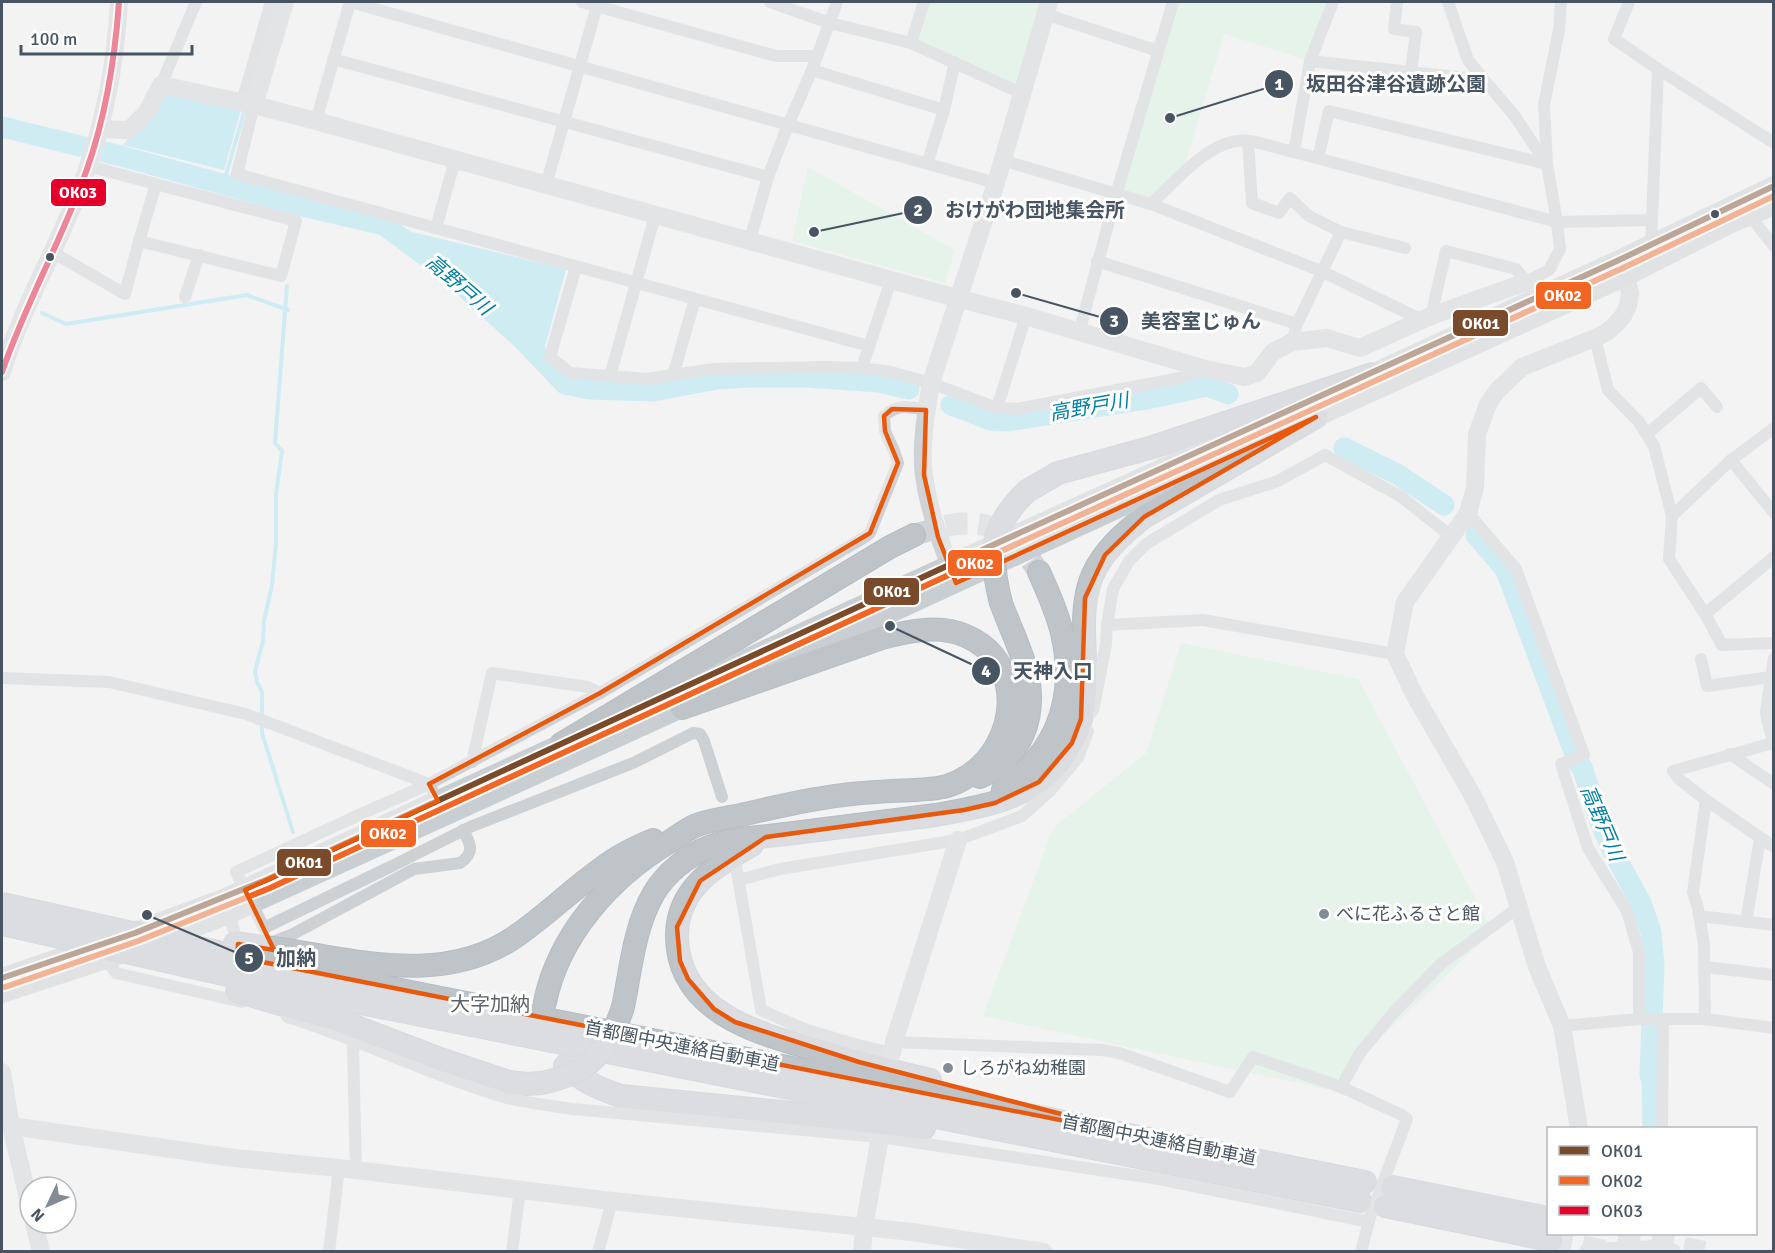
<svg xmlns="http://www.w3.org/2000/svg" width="1775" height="1253" font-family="Signika,'Noto Sans JP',sans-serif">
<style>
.green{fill:#d6f4e1}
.water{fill:#a7e4f4}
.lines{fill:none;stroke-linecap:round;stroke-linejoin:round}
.stream{stroke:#a7e4f4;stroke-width:4}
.river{stroke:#a7e4f4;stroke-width:21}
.highway-tunnel{stroke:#d1d3d6;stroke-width:22;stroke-dasharray:22 11;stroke-linecap:butt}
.highway-casing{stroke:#b6bdc3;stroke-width:24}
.street{stroke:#ced1d4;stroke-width:12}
.secondary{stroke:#cfd3d5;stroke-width:18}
.primary{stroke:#c9ced2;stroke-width:20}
.highway{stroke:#bfc4c9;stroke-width:22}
.highway-bridge-casing{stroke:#b6bdc3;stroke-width:24;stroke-linecap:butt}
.street-bridge{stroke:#ced1d4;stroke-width:12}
.highway-bridge{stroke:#bfc4c9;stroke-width:22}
.bus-1-casing{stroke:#fff;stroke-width:10}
.bus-2-casing{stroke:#fff;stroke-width:10}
.bus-3-casing{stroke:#fff;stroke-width:10}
.bus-1{stroke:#7a4b2a;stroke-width:6}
.bus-2{stroke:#f26522;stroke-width:6}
.bus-3{stroke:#e4002b;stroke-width:6}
.marked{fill:none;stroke:#e8590c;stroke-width:4.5;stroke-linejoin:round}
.bus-dot{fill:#475562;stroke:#fff;stroke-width:2}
.poi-dot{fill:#838c95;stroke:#fff;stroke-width:2}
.labels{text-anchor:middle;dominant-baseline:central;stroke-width:6;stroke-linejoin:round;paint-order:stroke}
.poi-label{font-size:18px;fill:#475562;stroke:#fff;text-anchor:start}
.street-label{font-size:18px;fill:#475562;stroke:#fff}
.water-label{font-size:20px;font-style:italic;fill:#0380a2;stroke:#fff}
.neighbourhood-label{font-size:20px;fill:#5d6268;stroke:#fff}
.leader{fill:none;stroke:#475562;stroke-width:2}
.callout-dot{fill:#475562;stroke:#fff;stroke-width:2}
.mark-label{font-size:18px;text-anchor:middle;font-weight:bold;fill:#fff}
.callout-label{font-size:20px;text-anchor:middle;font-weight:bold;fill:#475562;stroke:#fff;stroke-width:6;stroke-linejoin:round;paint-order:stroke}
.line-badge{stroke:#fff;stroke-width:2}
.badge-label{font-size:16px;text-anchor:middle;font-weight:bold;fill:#fff}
</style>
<rect width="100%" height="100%" fill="#f3f3f3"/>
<!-- green -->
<g class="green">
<polygon points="924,2 1049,2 1021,93 911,43"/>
<polygon points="1179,2 1333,2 1310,61 1224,34 1182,175 1151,204 1116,195"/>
<polygon points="808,167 955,250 945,283 792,241"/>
<polygon points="1181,643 1358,679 1493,931 1326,1089 983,1016 1053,828 1146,753"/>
</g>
<!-- water -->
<g class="water">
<polygon points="166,93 241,110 224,170 123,145"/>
<polygon points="404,230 566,269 544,351"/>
</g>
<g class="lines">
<!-- stream -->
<g class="stream">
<polyline points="223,185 245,109"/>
<polyline points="287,286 275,443 282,451 276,494 276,543 272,585 264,621 263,641 255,671 257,682 262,692 262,733 293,832"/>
<polyline points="42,313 66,324 247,295 288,310"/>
</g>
<!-- river -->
<g class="river">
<polyline points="2,127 121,156 294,204 384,225 455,278 524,341 565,384 589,389 653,391 717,379 749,377 807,377 879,382 909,389"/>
<polyline points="951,405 991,420 1007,421 1147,399 1207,386 1228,394"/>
<polyline points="1344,448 1397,474 1444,505"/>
<polyline points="1476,535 1505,569 1510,581 1579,765 1582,767 1599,819 1613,852 1641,903 1651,932 1654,965 1650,1075 1652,1080 1653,1128"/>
</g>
<!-- highway-tunnel -->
<g class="highway-tunnel">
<path d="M914 535C955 522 985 513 1020 546 1027 553 1033 564 1039 572"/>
<polyline points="1619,1234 1704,1252"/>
<polyline points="1550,1240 1610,1252"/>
</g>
<defs>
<g id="highway">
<polyline points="1027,491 1058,473 1153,447 1373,374"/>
<polyline points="561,744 890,547 914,535"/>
<path d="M980 777C1022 757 1037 717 1027 673 1022 651 1009 625 1001 603"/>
<path d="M1003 790C1058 751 1077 698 1062 633 1057 612 1048 592 1039 572"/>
<path d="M752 845C716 865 678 888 677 934 676 1013 760 1034 820 1051 856 1062 893 1071 930 1080"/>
<path d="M294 951C370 964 452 983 519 934 553 910 582 880 617 858 628 851 641 845 653 840"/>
<polyline points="290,968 1365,1182"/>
<polyline points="285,988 1360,1201"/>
<path d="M545 1002C559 934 611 877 669 842 678 836 687 829 697 825 710 820 726 818 741 815 775 807 809 799 843 795 867 792 892 791 916 790 926 789 937 789 947 786 954 784 962 780 968 776 1018 744 1027 662 966 636 939 624 909 631 882 638L682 708"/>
<polyline points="277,1003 338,1020 440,1059 509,1082 527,1084 541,1083"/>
<path d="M623 1007C631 969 634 927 654 893 665 874 688 855 709 847 732 838 762 837 786 834 836 828 886 821 936 815 984 806 1034 799 1064 756 1071 744 1078 732 1081 719 1086 699 1085 679 1085 660 1084 632 1081 601 1093 574 1104 550 1124 533 1144 517L1316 417"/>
<path d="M565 1066C583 1081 599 1089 621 1096L822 1116 924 1128"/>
<polyline points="1392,1187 1548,1218"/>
<polyline points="1385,1206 1550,1240"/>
</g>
</defs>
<!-- highway casing -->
<use href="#highway" class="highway-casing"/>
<!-- street -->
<g class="street">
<polyline points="582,2 776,56 817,56"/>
<polyline points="770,2 830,23 911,43 1021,93"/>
<polyline points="1397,2 1394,29 1416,32 1411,72"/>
<polyline points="1448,2 1468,60 1484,80"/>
<polyline points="1629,2 1614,39 1658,69 1651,245"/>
<polyline points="1045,14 1158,51"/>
<polyline points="911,43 924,2"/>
<polyline points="333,59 768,177"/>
<polyline points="1310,61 1484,80 1514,115 1546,163"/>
<polyline points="1658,69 1774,143"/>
<polyline points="812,70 944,110"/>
<polyline points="161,85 196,2"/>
<polyline points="242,102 271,2"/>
<polyline points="254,105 237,174 869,346"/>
<polyline points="316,121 350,2 996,183"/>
<polyline points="1248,141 1252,203 1279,213 1290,198 1309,216 1341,232 1297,324 1292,342"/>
<polyline points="1294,152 1557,222 1652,220"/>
<polyline points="1318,158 1329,111 1547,164"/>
<polyline points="1002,160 1151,204 1321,271 1422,320"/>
<polyline points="927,164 944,110 955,62"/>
<polyline points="88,166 296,221 281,276 139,241 156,184"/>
<polyline points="546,185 598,2"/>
<path d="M1151 204C1176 181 1212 136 1249 141 1264 143 1279 149 1294 152L1310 61 1333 2"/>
<polyline points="1749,215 1774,246"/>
<polyline points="655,216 610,376 646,379 714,369 827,367 862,368 891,372 931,383 997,408 1016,409 1180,378 1204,369"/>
<polyline points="436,228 455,160"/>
<polyline points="1341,232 1405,248"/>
<polyline points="750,240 768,177 788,125 812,70 837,2"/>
<polyline points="52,252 125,294 139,241"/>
<polyline points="1097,261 1297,324"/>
<polyline points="576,267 550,357 570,373 610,376"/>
<polyline points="185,297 199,255"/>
<polyline points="1431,316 1446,251 1516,269 1526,282 1549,270 1560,249 1557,222 1547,164 1544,105 1559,30 1561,2"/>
<polyline points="1079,333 1116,195 1173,2"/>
<polyline points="1595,338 1608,390 1639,422 1654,446 1672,516"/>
<polyline points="862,368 891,280"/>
<polyline points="673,376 695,299"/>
<polyline points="997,408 1026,316"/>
<polyline points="1774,428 1731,460 1672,516 1669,559 1705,614 1722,645 1774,643"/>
<polyline points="1647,434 1701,388 1717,407"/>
<polyline points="1731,460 1774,513"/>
<polyline points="1468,513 1516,569 1584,755 1561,764 1588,848 1627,911 1639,952 1639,1019"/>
<polyline points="1705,614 1774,557"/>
<polyline points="1107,625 1113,589 1129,561 1146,544 1219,500 1278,481 1325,455 1400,496 1451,536"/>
<polyline points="1774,658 1766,711 1767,720 1774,744"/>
<polyline points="1701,659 1707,686 1771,677"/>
<polyline points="2,678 109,682 246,714 429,784 438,801"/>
<polyline points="1093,711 1106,644 1107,625 1203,620 1395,654"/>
<polyline points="1773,743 1673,771 1679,779 1706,800 1774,847"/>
<polyline points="1730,754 1774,784"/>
<path d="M472 762 492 673 588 687 600 693 865 537 870 533 898 463 894 451 885 431 884 416C899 403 908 407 926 410"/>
<polyline points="361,814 429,784 600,693"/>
<polyline points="392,866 470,827 633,763 693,733 700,734 704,741 722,797"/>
<polyline points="736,866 761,1010 804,1029 854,1044 892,1053"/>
<polyline points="739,880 780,869 958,840 1022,816 1051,790 1078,758 1088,731"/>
<polyline points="229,914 238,944 242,945"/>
<polyline points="1699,916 1774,925"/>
<polyline points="1746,922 1760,839"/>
<path d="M270 943 293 934 414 869 460 863C475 853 471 844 463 830"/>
<polyline points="106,959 116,973 242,1002"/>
<polyline points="1705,967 1774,975"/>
<path d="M287 1017C359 1039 427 1074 500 1096 523 1103 548 1105 573 1109L880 1137 1159 1179 1369 1222"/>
<polyline points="1705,1019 1704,944 1698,908 1693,892 1706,800"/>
<polyline points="1562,1026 1639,1019 1705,1019 1774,1028"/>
<polyline points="355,1042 353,1048 356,1170"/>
<polyline points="894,1042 1102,1050 1119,1053 1230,1092 1253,1057 1341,1087 1360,1053 1394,1012 1442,963 1519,907"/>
<polyline points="1341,1087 1402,1115 1407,1119 1370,1217 1361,1252"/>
<polyline points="1662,1128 1663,1019"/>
<polyline points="329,1252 339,1168"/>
<polyline points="512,1252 520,1190"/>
<polyline points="598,1252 612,1201"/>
</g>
<!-- secondary -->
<g class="secondary">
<polyline points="254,105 285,2"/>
<polyline points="99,129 129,130 147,112 161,85 254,105 316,121 949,296 1026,316 1205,369 1245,377 1257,373 1273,352 1292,342 1327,338 1360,348 1431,316 1526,282"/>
<path d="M2 372C24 301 64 237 88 167 106 114 116 57 119 2"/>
<path d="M955 578C941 545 929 512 924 476 920 446 926 413 931 383L996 183 1049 2"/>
<polyline points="892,1053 894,1042 958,840"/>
<polyline points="2,1072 11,1126 30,1207"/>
<polyline points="11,1126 234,1158 339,1168 612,1201 912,1232 1044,1252"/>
<polyline points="1579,1128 1562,1026 1537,967 1505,862 1473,796 1415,696 1395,654 1405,602 1468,513 1475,488 1477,434 1488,404 1497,391 1522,367 1595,338 1607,332 1615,325 1623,316 1628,306 1630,293 1626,276 1620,262"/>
<polyline points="34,1223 41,1252"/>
<polyline points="862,1252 864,1227 880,1137"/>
<polyline points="1588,1252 1657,1249 1672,1252"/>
</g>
<!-- primary -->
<g class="primary">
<polyline points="1359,380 1619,260 1774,186"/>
<polyline points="1303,423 1626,276 1731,223 1774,205"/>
<polyline points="771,668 1227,458"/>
<polyline points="631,712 949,565 1294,409"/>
<polyline points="129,934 221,900 574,738"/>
<polyline points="158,941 229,914 695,702"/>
<polyline points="2,978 101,944"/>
<polyline points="2,993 130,951"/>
</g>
<!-- highway -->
<use href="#highway" class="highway"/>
<defs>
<g id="highway-bridge">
<path d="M1001 603C989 556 989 527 1027 491"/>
<polyline points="2,904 290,968"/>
<polyline points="2,924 285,988"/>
<polyline points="234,943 294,951"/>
<polyline points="236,991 277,1003"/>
<path d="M541 1083C588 1074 608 1053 623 1007"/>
</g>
</defs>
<!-- highway-bridge casing -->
<use href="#highway-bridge" class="highway-bridge-casing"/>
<!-- street-bridge -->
<polyline class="street-bridge" points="361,814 236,872 264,928 392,866"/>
<!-- highway-bridge -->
<use href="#highway-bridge" class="highway-bridge"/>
<defs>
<polyline id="bus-1" points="2,978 135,933 266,880 949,565 1619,260 1774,186"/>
<polyline id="bus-2" points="5,987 138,941 270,888 953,573 1623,268 1774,196"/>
<path id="bus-3" d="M2 372C26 302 63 238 87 169 106 115 115 58 119 2"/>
</defs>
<!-- bus-1 casing -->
<use href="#bus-1" class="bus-1-casing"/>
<!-- bus-2 casing -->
<use href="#bus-2" class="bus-2-casing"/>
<!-- bus-3 casing -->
<use href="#bus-3" class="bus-3-casing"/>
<!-- bus-1 -->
<use href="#bus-1" class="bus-1"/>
<!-- bus-2 -->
<use href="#bus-2" class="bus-2"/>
<!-- bus-3 -->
<use href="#bus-3" class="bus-3"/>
</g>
<!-- marked area -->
<path d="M0 0H1775V1253H0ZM892 409 926 410 924 475 938 537 956 583 1316 417 1144 517 1105 555 1085 598 1081 719 1072 743 1039 782 995 803 964 810 766 837 700 881 677 927 680 961 688 979 714 1009 735 1022 859 1062 1166 1141 237 957 238 944 274 950 245 890 438 801 429 784 600 693 870 533 898 463 885 431 884 416Z" fill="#f3f3f3" fill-opacity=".55" fill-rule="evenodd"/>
<path class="marked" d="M892 409 926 410 924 475 938 537 956 583 1316 417 1144 517 1105 555 1085 598 1081 719 1072 743 1039 782 995 803 964 810 766 837 700 881 677 927 680 961 688 979 714 1009 735 1022 859 1062 1166 1141 237 957 238 944 274 950 245 890 438 801 429 784 600 693 870 533 898 463 885 431 884 416Z"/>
<!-- markers -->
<g class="bus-dot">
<circle cx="1715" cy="214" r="5"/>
<circle cx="50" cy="257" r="5"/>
</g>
<g class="poi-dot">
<circle cx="1324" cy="914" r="6"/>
<circle cx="948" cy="1068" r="6"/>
</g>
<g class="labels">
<!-- poi labels -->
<g class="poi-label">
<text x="1336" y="914">べに花ふるさと館</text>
<text x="960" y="1068">しろがね幼稚園</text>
</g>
<!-- street labels -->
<g class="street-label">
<text transform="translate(682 1046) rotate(11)">首都圏中央連絡自動車道</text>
<text transform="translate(1159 1140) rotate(11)">首都圏中央連絡自動車道</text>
</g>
<!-- water labels -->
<g class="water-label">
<text transform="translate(459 285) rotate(41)">高野戸川</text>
<text transform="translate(1089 407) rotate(-10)">高野戸川</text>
<text transform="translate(1602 823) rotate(67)">高野戸川</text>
</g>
<!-- neighbourhood labels -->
<g class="neighbourhood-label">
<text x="490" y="1004">大字加納</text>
</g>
</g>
<!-- callouts -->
<path class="leader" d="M1170 118L1279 84M814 232L918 210M1016 293L1114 321M890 626L986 671M147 915L249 958"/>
<g class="callout-dot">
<circle cx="1170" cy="118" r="6"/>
<circle cx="814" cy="232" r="6"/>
<circle cx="1016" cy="293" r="6"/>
<circle cx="890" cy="626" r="6"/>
<circle cx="147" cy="915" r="6"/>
<circle cx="1279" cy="84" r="15"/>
<circle cx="918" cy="210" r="15"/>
<circle cx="1114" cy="321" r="15"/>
<circle cx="986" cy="671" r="15"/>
<circle cx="249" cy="958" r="15"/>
</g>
<g class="mark-label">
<text x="1279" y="90">1</text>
<text x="918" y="216">2</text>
<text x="1114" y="327">3</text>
<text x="986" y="677">4</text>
<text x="249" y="964">5</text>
</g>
<g class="callout-label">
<text x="1396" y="91">坂田谷津谷遺跡公園</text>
<text x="1035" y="217">おけがわ団地集会所</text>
<text x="1201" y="328">美容室じゅん</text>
<text x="1053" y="678">天神入口</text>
<text x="296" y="965">加納</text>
</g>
<g class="line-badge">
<rect x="50" y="178" width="57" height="29" rx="6" fill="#e4002b"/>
<rect x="1535" y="281" width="57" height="29" rx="6" fill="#f26522"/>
<rect x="1452" y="309" width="57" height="28" rx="6" fill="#7a4b2a"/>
<rect x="947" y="549" width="56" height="28" rx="6" fill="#f26522"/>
<rect x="863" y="577" width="57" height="29" rx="6" fill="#7a4b2a"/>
<rect x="360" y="819" width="57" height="29" rx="6" fill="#f26522"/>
<rect x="276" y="848" width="56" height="29" rx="6" fill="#7a4b2a"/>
</g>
<g class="badge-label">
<text x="78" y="198">OK03</text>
<text x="1563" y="301">OK02</text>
<text x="1481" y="329">OK01</text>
<text x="975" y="569">OK02</text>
<text x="892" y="597">OK01</text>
<text x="388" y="839">OK02</text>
<text x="304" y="868">OK01</text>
</g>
<!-- border -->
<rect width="1775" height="1253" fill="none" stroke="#475562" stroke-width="6"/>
<!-- legend -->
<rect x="1547" y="1127" width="210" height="108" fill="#ffffff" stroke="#b5bbc0" stroke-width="1.5"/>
<rect x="1559" y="1146" width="30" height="9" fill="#7a4b2a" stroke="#b5bbc0" stroke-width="1.5"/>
<text x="1601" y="1157" font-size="18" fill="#475562">OK01</text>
<rect x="1559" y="1176" width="30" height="9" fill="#f26522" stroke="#b5bbc0" stroke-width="1.5"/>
<text x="1601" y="1187" font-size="18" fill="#475562">OK02</text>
<rect x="1559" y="1206" width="30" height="9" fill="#e4002b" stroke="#b5bbc0" stroke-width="1.5"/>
<text x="1601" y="1217" font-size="18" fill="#475562">OK03</text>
<!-- north arrow -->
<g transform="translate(48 1205) rotate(226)"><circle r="28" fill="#ffffff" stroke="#b5bbc0" stroke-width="1.5"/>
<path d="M0-4.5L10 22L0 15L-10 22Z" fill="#838c95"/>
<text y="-9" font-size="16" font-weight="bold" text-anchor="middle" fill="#475562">N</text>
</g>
<!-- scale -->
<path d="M21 45v9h171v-9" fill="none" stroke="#475562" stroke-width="3"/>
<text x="30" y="45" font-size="18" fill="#475562" stroke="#ffffff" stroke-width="4.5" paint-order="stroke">100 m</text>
</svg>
